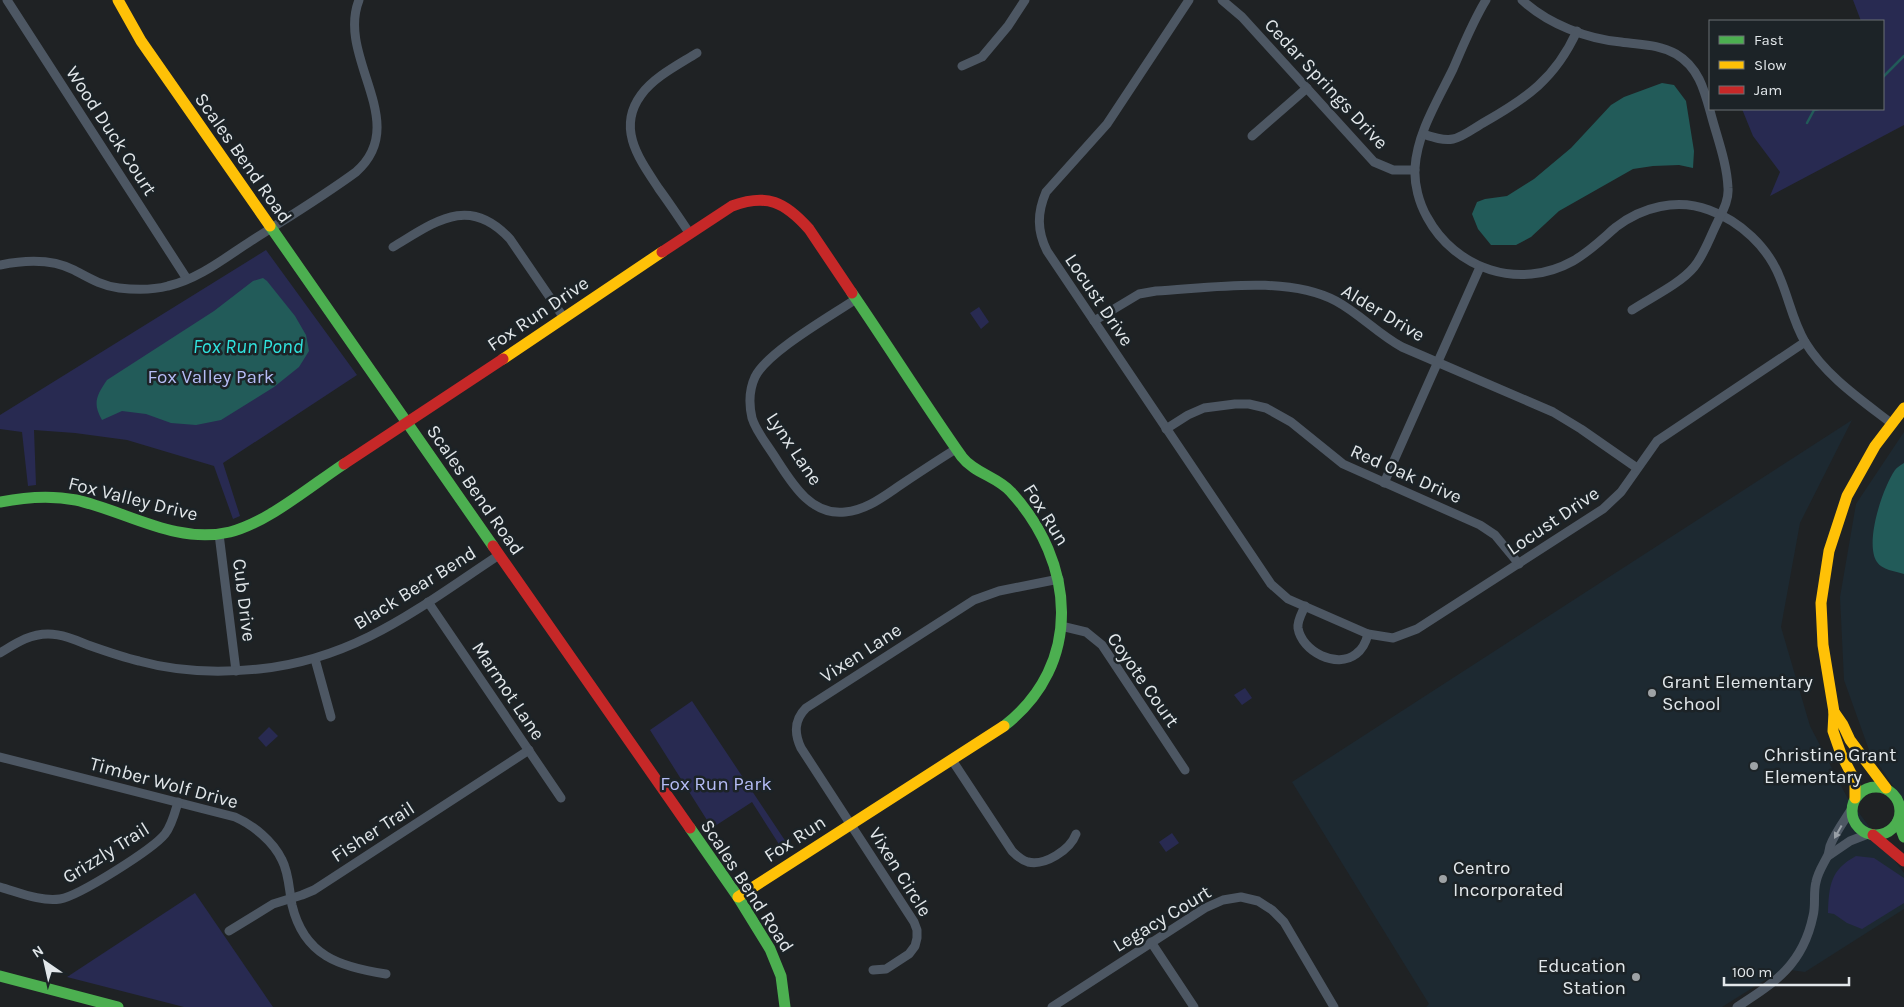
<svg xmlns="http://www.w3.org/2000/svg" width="1904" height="1007" font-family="Karla,sans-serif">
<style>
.built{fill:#1d2931}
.green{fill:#282a51}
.water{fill:#225b59}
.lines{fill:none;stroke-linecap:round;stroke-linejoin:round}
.stream{stroke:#225b59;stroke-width:2.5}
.street{stroke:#4d5763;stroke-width:9}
.fast{stroke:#4caf50;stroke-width:11}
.slow{stroke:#ffc107;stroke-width:11}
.jam{stroke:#c62828;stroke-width:11}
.oneway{fill:#989fa6}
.poi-dot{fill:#9ea2a5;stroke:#1c2327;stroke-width:2}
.labels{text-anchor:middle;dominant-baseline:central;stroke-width:5;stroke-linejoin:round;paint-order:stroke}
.street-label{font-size:19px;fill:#e2e7ea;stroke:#1c2327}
.park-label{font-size:19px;fill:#b5bcf5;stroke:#1c2327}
.poi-label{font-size:19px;fill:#e2e7ea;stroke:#1c2327;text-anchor:start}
.water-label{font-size:20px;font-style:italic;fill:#30e3de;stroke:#1c2327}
</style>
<rect width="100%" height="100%" fill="#1f2224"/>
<!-- built -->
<g class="built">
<polygon points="1852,420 1800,523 1781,627 1810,726 1847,797 1904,873 1904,909 1805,972 1783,969 1722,1007 1426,1007 1429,1004 1292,782"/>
<polygon points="1904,432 1904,802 1869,750 1844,680 1840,597 1856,504"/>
</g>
<!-- green -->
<g class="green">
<polygon points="1853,0 1904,0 1904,125 1770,196 1780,172 1753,136 1742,109 1883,109 1883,21 1861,21"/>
<polygon points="266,250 357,375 223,463 240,516 233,519 214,466 127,440 75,433 34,430 36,485 28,486 22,432 0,429 0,415"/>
<polygon points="979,307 989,322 981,329 970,313"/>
<polygon points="1245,688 1252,698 1242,705 1234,695"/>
<polygon points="692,701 790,848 784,852 752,802 712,828 650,730"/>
<polygon points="269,727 278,736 266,747 258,738"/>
<polygon points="1172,833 1179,843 1166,852 1159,842"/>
<path d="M1856 856 1874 858 1904 878V903L1862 929 1847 923 1834 914 1828 913C1829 886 1830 870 1856 856Z"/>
<polygon points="195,893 273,1007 184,1007 67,977"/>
</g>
<!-- water -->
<g class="water">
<polygon points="1662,83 1674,85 1686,101 1694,151 1693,168 1679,165 1653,166 1633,169 1559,211 1531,237 1516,245 1491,245 1478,229 1472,214 1477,202 1485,199 1507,196 1534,179 1571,148 1611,105 1624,97"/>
<path d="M263 278 267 281 295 316 306 335 309 351 299 367 274 387 221 420 196 425 171 423 146 414 122 411 102 420C92 403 97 395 107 380L214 311 253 281Z"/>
<path d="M1904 463V574C1895 571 1882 570 1877 562 1864 543 1883 487 1895 470 1897 467 1901 465 1904 463Z"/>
</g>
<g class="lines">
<!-- stream -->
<g class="stream">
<polyline points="1883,77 1904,56"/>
<polyline points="1807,123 1814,110 1819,109"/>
</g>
<!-- street -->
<g class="street">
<polyline points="7,0 187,279"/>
<path d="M1189 0 1107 124 1046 192C1037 213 1037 231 1047 251L1271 584 1288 599 1368 634 1393 638 1417 629 1603 509 1621 492 1657 441 1805 342"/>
<polyline points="1222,0 1242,17 1374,162 1393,170 1415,170"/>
<path d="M1486 0C1473 21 1463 46 1453 69 1438 100 1417 133 1415 168 1414 184 1419 203 1427 217 1455 269 1519 291 1573 261 1589 252 1602 239 1616 227 1642 207 1677 198 1709 210 1740 221 1768 247 1780 278 1789 299 1793 322 1805 342 1826 376 1860 399 1891 423"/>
<path d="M1522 0C1548 24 1587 39 1621 42 1641 45 1658 44 1676 54 1700 68 1705 93 1712 118 1718 140 1727 164 1728 188 1729 201 1722 212 1717 223 1710 237 1704 255 1694 267 1680 284 1650 298 1632 310"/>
<polyline points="962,66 982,57 1008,26 1025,0"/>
<path d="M1423 134C1432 137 1443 141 1453 139 1463 137 1474 128 1483 123 1527 98 1555 79 1577 31"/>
<polyline points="1252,136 1307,88"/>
<path d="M690 234C680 219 670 204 659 189 640 160 616 129 641 95 654 77 678 65 697 53"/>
<path d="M393 247C435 222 469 194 510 239L564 318"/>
<path d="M0 265C24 260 51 258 74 270 89 278 102 286 119 288 136 290 153 290 168 286 199 279 226 257 251 241 287 218 322 197 356 172 412 123 336 58 359 0"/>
<path d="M856 299C831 316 767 352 755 377 749 390 749 405 752 418 756 431 766 443 773 454 790 480 809 516 845 512 867 510 884 496 902 484 920 472 938 460 956 449"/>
<path d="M1094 321 1139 294 1156 291C1210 288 1287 275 1336 301 1360 314 1378 334 1402 347L1553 412 1581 429 1637 468"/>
<polyline points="1166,429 1188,415 1204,408 1235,404 1249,404 1266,408 1291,422 1343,464 1480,525 1495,535 1519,564"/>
<polyline points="1384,483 1480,267"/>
<polyline points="219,534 236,671"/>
<polyline points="428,602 561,798"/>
<path d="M1305 606C1302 613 1297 621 1298 628 1302 652 1337 669 1356 654 1363 649 1366 642 1368 634"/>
<polyline points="1061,626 1086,632 1102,645 1185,770"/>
<path d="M0 653C15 644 29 634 48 634 62 634 76 640 88 645 105 651 122 657 139 661 178 672 219 673 259 669 357 659 420 607 499 555"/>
<polyline points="315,659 331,717"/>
<path d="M0 757 235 817C253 825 273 841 282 860 289 873 289 890 292 905 304 956 340 967 386 974"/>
<path d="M952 760 1012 851C1016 855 1021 860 1028 862 1045 866 1070 850 1076 834"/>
<polyline points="1828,856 1850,841 1868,834"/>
<path d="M0 887C18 892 41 902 60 899 79 896 153 849 165 834 172 825 175 812 178 802"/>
<polyline points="229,931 273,904 302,895 314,890 529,750"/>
<polyline points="1151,942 1194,1007"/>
<path d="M873 970 886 969 909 954 915 946 917 938V930L914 922 801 748C794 733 794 720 806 708L974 600 999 591 1059 579"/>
<polyline points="1052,1007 1205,908 1223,900 1241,897 1258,901 1272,910 1284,922 1334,1007"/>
<path d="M1737 1007C1776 982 1803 964 1813 916 1816 905 1813 893 1816 882 1818 872 1823 865 1827 857 1829 854 1829 850 1830 846 1835 833 1844 821 1851 810"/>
</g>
<!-- fast -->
<g class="fast">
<polyline points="270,226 493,546"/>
<path d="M852 293C889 347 924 403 962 457 974 473 998 477 1011 492 1075 562 1084 664 1004 726"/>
<path d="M0 502C25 497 51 495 76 500 126 511 176 545 230 532 267 523 312 485 344 464"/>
<circle cx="1876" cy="811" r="24"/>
<polyline points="1898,821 1904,837"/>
<polyline points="690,828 738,897 770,949 781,976 785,1007"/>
<polyline points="0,976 118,1007"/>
</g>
<!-- slow -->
<g class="slow">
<polyline points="118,0 141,41 270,226"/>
<polyline points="503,359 662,252"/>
<polyline points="1834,712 1833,731 1841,754 1855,781 1855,798"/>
<polyline points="1886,788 1850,740 1843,725 1834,712 1823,645 1821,603 1829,551 1847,496 1875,446 1904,408"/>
<polyline points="738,897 1004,726"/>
</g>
<!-- jam -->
<g class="jam">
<path d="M662 252 732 206C767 193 785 202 809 229L852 293"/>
<polyline points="344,464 503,359"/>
<polyline points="493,546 690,828"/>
<polyline points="1873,835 1904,861"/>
</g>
</g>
<!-- one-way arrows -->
<defs><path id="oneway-solid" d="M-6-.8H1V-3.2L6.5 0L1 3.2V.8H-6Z" transform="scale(1.25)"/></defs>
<use class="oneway" href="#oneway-solid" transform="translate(1838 832) rotate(119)"/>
<!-- markers -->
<g class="poi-dot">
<circle cx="1652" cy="693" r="5"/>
<circle cx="1754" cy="766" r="5"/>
<circle cx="1443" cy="879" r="5"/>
<circle cx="1636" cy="977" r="5"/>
</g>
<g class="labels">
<!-- street labels -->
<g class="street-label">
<text transform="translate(1326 84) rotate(47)">Cedar Springs Drive</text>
<text transform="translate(111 131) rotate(57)">Wood Duck Court</text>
<text transform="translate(243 158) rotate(55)">Scales Bend Road</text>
<text transform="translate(1099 300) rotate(56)">Locust Drive</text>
<text transform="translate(1383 313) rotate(31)">Alder Drive</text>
<text transform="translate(538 314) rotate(-34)">Fox Run Drive</text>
<text transform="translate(794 449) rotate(56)">Lynx Lane</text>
<text transform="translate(1406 474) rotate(24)">Red Oak Drive</text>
<text transform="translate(475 490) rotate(55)">Scales Bend Road</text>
<text transform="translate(133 499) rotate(14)">Fox Valley Drive</text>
<text transform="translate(1046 515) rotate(58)">Fox Run</text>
<text transform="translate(1553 521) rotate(-34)">Locust Drive</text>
<text transform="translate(415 588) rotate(-32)">Black Bear Bend</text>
<text transform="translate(244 600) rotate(83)">Cub Drive</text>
<text transform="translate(861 653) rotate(-33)">Vixen Lane</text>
<text transform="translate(1143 680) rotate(55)">Coyote Court</text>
<text transform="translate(508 691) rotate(56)">Marmot Lane</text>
<text transform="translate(164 783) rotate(15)">Timber Wolf Drive</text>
<text transform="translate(373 832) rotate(-33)">Fisher Trail</text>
<text transform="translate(795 839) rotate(-33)">Fox Run</text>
<text transform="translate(106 853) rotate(-32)">Grizzly Trail</text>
<text transform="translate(900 872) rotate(58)">Vixen Circle</text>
<text transform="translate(747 886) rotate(57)">Scales Bend Road</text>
<text transform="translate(1162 919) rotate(-31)">Legacy Court</text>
</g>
<!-- park labels -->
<g class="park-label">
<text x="211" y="377">Fox Valley Park</text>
<text x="716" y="784">Fox Run Park</text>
</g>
<!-- poi labels -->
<g class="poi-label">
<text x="1662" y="682">Grant Elementary<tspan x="1662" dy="22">School</tspan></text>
<text x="1764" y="755">Christine Grant<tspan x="1764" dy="22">Elementary</tspan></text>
<text x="1453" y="868">Centro<tspan x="1453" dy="22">Incorporated</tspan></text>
<text x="1626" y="966" text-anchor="end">Education<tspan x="1626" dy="22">Station</tspan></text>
</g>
<!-- water labels -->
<g class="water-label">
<text x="248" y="346">Fox Run Pond</text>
</g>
</g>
<!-- legend -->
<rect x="1709" y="20" width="175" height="90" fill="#1c2327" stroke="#6b7175"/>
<rect x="1719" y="36" width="25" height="8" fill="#4caf50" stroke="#6b7175"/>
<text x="1754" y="45" font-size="15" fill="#e2e7ea">Fast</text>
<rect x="1719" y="61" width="25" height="8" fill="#ffc107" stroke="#6b7175"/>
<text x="1754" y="70" font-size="15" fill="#e2e7ea">Slow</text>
<rect x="1719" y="86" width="25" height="8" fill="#c62828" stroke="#6b7175"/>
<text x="1754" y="95" font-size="15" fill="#e2e7ea">Jam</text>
<!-- north arrow -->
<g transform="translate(45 962) rotate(326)" stroke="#1c2327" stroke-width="4" paint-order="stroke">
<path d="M0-4L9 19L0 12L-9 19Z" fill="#e2e7ea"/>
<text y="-8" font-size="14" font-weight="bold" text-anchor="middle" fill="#e2e7ea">N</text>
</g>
<!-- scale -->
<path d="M1724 977v8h125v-8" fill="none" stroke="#e2e7ea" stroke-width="2.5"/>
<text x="1732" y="977" font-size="15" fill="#e2e7ea" stroke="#1c2327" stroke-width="4" paint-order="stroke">100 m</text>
</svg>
